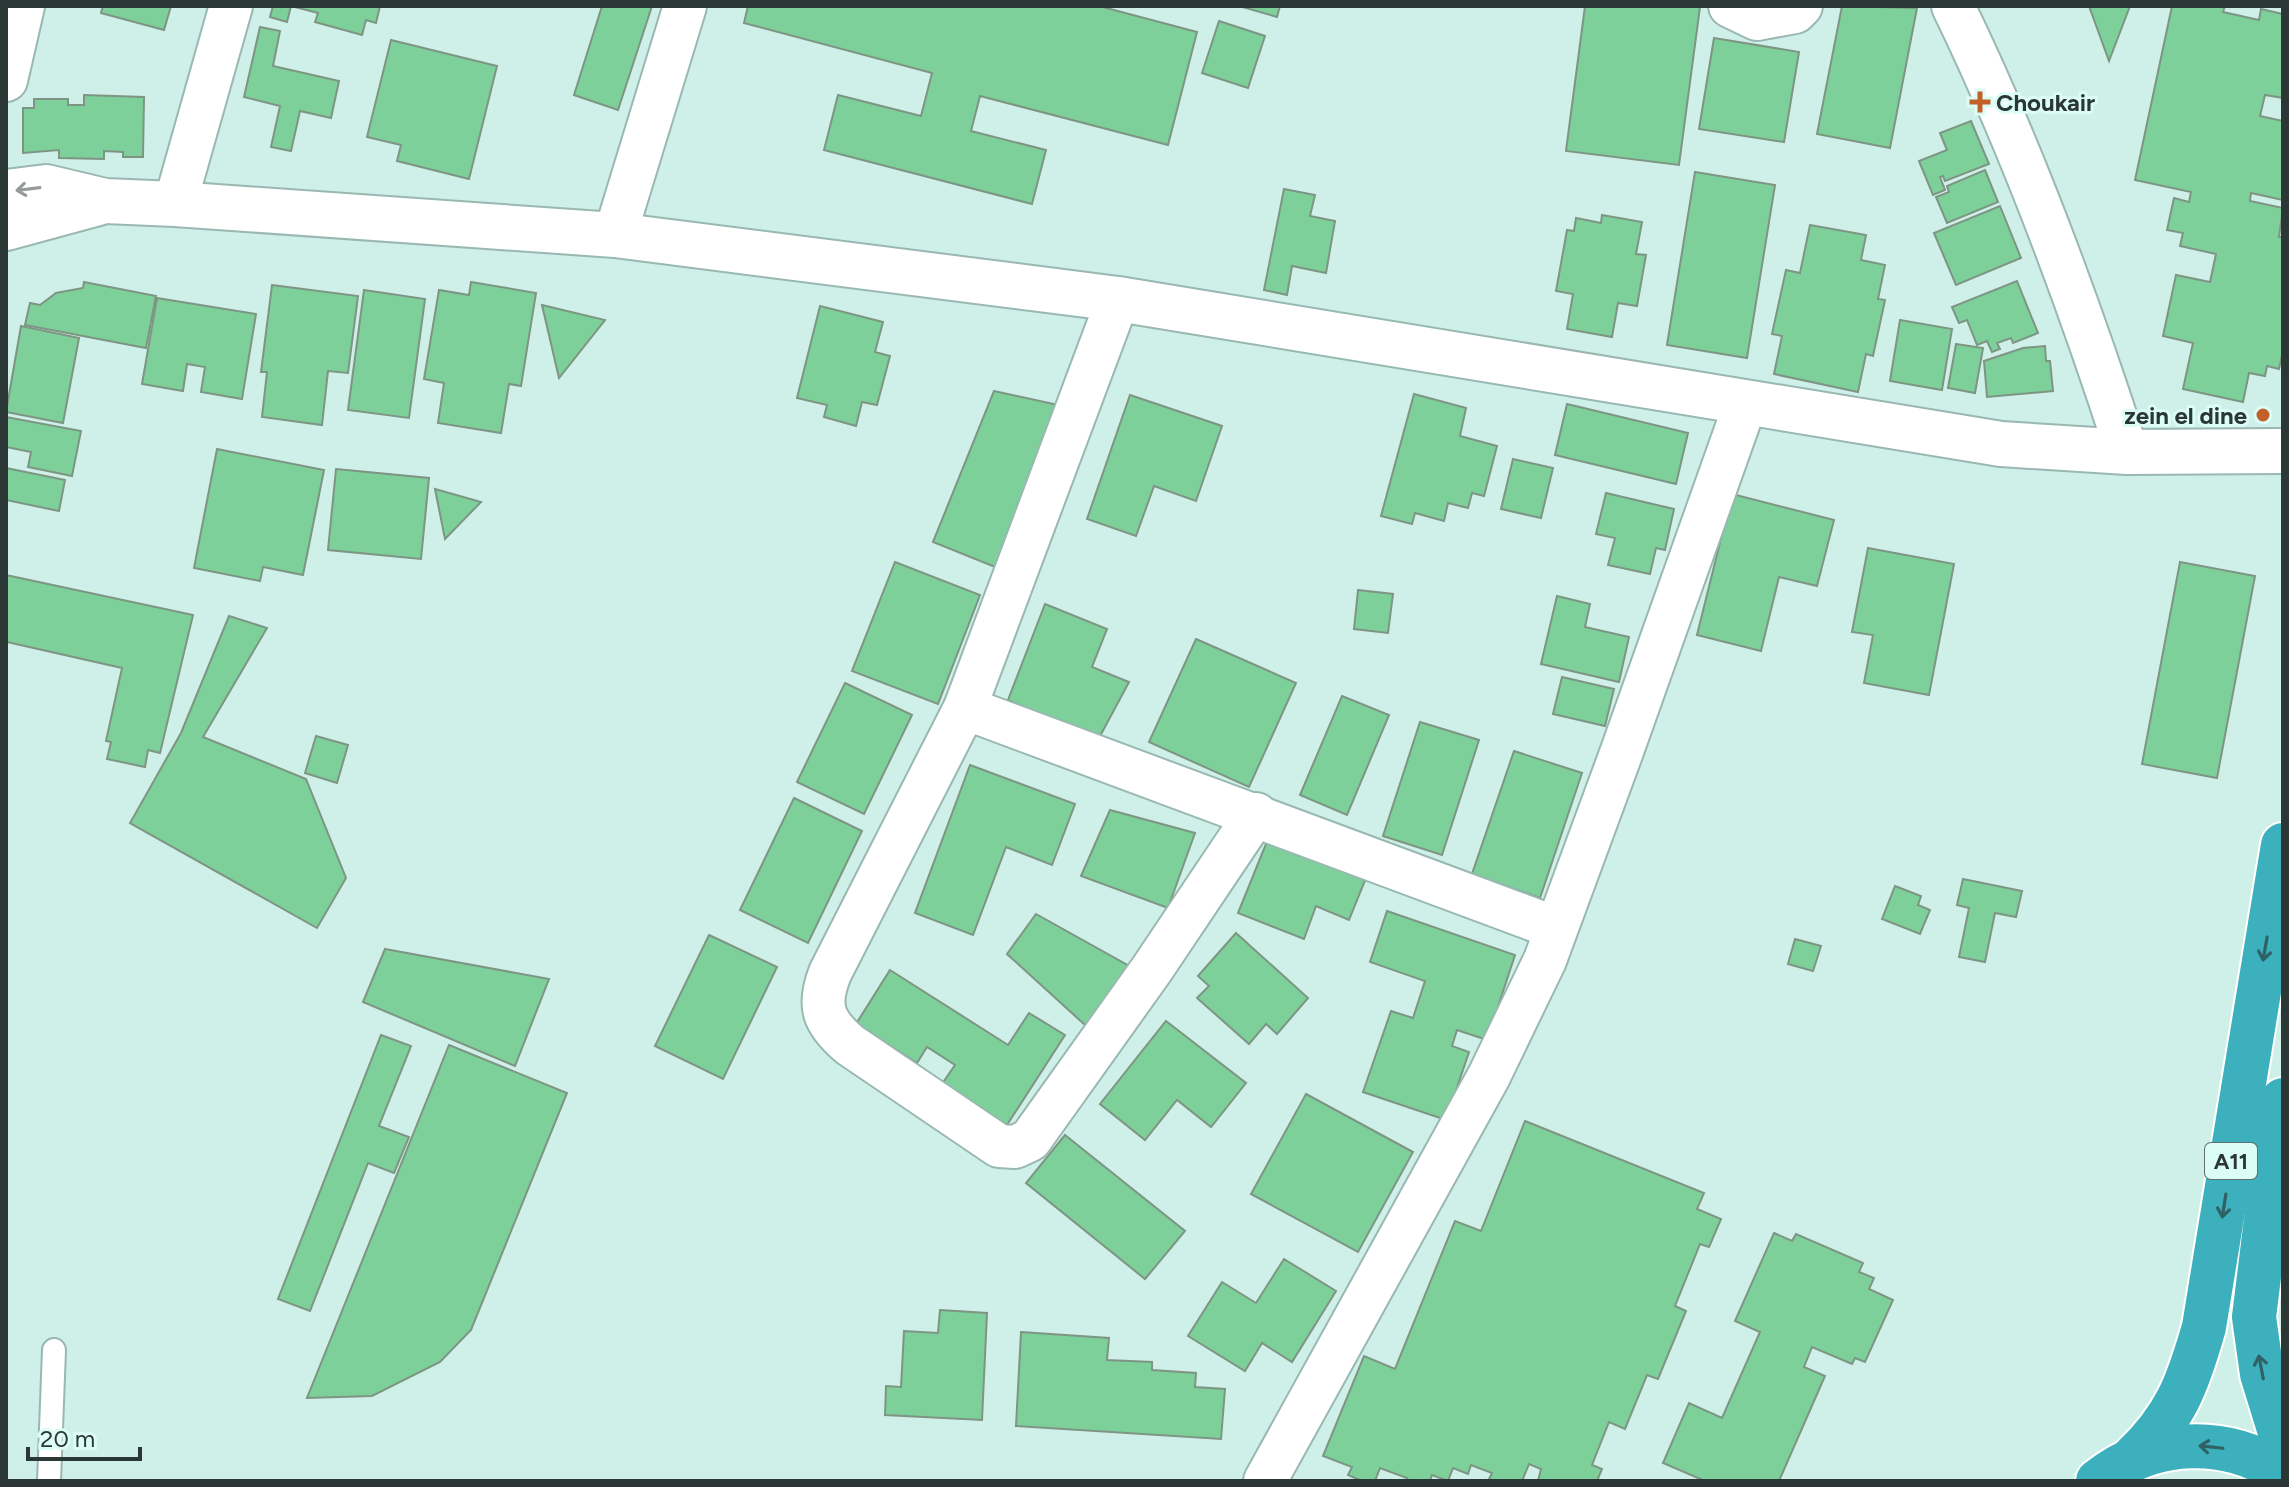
<svg xmlns="http://www.w3.org/2000/svg" width="2289" height="1487" font-family="Figtree,sans-serif">
<style>
.building{fill:#7dd099;stroke:#7e9584;stroke-width:2}
.lines{fill:none;stroke-linecap:round;stroke-linejoin:round}
.service-casing{stroke:#98b8b1;stroke-width:26}
.minor-casing{stroke:#98b8b1;stroke-width:46}
.tertiary-casing{stroke:#98b8b1;stroke-width:48}
.trunk-casing{stroke:#fff;stroke-width:48}
.service{stroke:#fff;stroke-width:22}
.minor{stroke:#fff;stroke-width:42}
.tertiary{stroke:#fff;stroke-width:44}
.trunk{stroke:#3cb0bc;stroke-width:44}
.oneway{stroke:#949b9a}
.oneway2{stroke:#306164}
.poi-dot{fill:#c36029;stroke:#dbfdf6;stroke-width:3}
.labels{text-anchor:middle;dominant-baseline:central;stroke-width:6;stroke-linejoin:round;paint-order:stroke}
.shield{fill:#dbfdf6;stroke:#5f726e;stroke-width:2}
.shield-label{font-size:22px;font-weight:bold;fill:#2a3734}
.poi-label{font-size:24px;font-weight:bold;fill:#2a3734;stroke:#dbfdf6;text-anchor:start}
</style>
<rect width="100%" height="100%" fill="#cef0e8"/>
<!-- building -->
<g class="building">
<polygon points="103,6 171,6 164,30 101,13"/>
<polygon points="273,6 380,6 376,23 366,20 362,35 315,22 318,13 291,6 287,22 270,17"/>
<polygon points="602,6 652,6 618,110 574,95"/>
<polygon points="748,6 1099,6 1197,32 1168,145 980,96 971,131 1046,150 1032,204 824,150 838,95 921,116 932,73 744,23"/>
<polygon points="1239,6 1280,6 1277,17"/>
<polygon points="1585,6 1700,7 1679,165 1566,151"/>
<polygon points="1842,6 1917,8 1890,148 1817,134"/>
<polygon points="2089,6 2130,6 2109,61"/>
<polygon points="2172,6 2225,6 2223,12 2259,20 2261,9 2283,14 2283,98 2265,95 2260,116 2283,121 2283,200 2251,193 2250,201 2283,208 2279,237 2283,237 2283,351 2279,369 2267,366 2265,376 2249,373 2243,402 2183,389 2193,343 2163,336 2176,275 2210,282 2216,254 2180,246 2183,233 2167,230 2174,198 2189,202 2191,192 2135,180"/>
<polygon points="1219,21 1265,36 1248,88 1202,73"/>
<polygon points="260,27 280,31 273,66 339,81 331,118 300,111 291,151 271,147 280,106 244,97"/>
<polygon points="1714,38 1799,52 1784,142 1699,129"/>
<polygon points="391,40 497,66 469,179 397,161 401,145 367,137"/>
<polygon points="84,95 144,97 143,157 123,157 123,152 104,151 104,159 59,158 59,150 23,153 23,108 34,108 34,99 68,99 68,105 84,105"/>
<polygon points="1971,121 1989,164 1945,181 1943,176 1940,177 1945,190 1933,195 1919,161 1947,150 1940,133"/>
<polygon points="1985,170 1998,202 1947,223 1936,197 1949,192 1947,186"/>
<polygon points="1695,172 1775,185 1747,358 1667,345"/>
<polygon points="1284,189 1315,195 1310,216 1335,221 1326,273 1292,266 1287,295 1264,290"/>
<polygon points="2000,206 2021,258 1956,285 1934,233"/>
<polygon points="1602,215 1642,222 1636,254 1646,255 1637,306 1618,303 1612,337 1567,329 1573,294 1556,291 1567,230 1574,231 1576,218 1601,223"/>
<polygon points="1810,225 1866,235 1861,260 1885,265 1878,299 1885,300 1873,356 1866,354 1858,392 1774,374 1782,336 1772,334 1786,270 1800,273"/>
<polygon points="2017,281 2038,333 2013,343 2011,338 1997,343 2000,349 1992,352 1987,341 1977,345 1967,320 1959,323 1952,307"/>
<polygon points="84,282 156,296 146,348 25,325 30,303 40,305 56,293 83,288"/>
<polygon points="471,282 536,293 521,386 509,384 501,433 438,423 444,383 424,379 439,290 469,295"/>
<polygon points="272,285 358,296 348,373 328,371 322,425 262,417 267,372 261,372"/>
<polygon points="364,290 425,299 409,418 348,410"/>
<polygon points="157,298 256,314 242,399 201,392 205,367 187,364 183,391 142,384"/>
<polygon points="542,305 605,320 559,378"/>
<polygon points="820,306 883,322 875,352 890,356 877,405 862,402 856,426 824,417 827,405 797,398"/>
<polygon points="1900,320 1952,329 1942,390 1890,381"/>
<polygon points="21,326 79,338 63,423 6,412"/>
<polygon points="1956,344 1983,348 1975,393 1948,388"/>
<polygon points="2045,346 2046,361 2050,361 2053,391 1987,397 1984,361 2023,348"/>
<polygon points="994,391 1058,405 995,567 933,542"/>
<polygon points="1414,394 1466,408 1460,436 1497,446 1484,496 1472,493 1468,508 1448,503 1444,521 1415,513 1412,524 1381,516"/>
<polygon points="1130,395 1222,426 1196,501 1154,486 1136,536 1087,519"/>
<polygon points="1567,404 1688,433 1676,484 1555,455"/>
<polygon points="6,417 81,431 72,476 28,467 31,452 6,447"/>
<polygon points="217,449 324,470 303,575 263,567 260,581 194,568"/>
<polygon points="1513,459 1553,468 1541,518 1501,509"/>
<polygon points="6,468 65,480 59,511 6,500"/>
<polygon points="336,469 429,478 421,559 328,550"/>
<polygon points="435,489 481,502 445,539"/>
<polygon points="1606,493 1674,509 1665,550 1656,548 1650,574 1608,565 1615,538 1596,534"/>
<polygon points="1732,494 1834,520 1817,586 1779,577 1761,651 1697,635"/>
<polygon points="1868,548 1954,564 1929,695 1864,683 1873,635 1852,632"/>
<polygon points="895,562 980,595 938,704 852,671"/>
<polygon points="2180,562 2255,576 2217,778 2142,764"/>
<polygon points="6,575 193,615 160,753 148,750 145,767 107,759 111,742 106,741 122,668 7,642 6,645"/>
<polygon points="1358,590 1393,594 1388,633 1354,629"/>
<polygon points="1557,596 1590,604 1585,627 1629,637 1619,682 1541,664"/>
<polygon points="1045,604 1107,629 1092,667 1129,682 1098,740 1008,700"/>
<polygon points="229,616 267,628 203,737 306,779 346,878 317,928 130,823 181,733"/>
<polygon points="1196,639 1296,683 1249,787 1149,742"/>
<polygon points="1562,677 1614,689 1605,726 1553,714"/>
<polygon points="845,683 912,715 864,814 797,782"/>
<polygon points="1342,696 1389,715 1347,815 1300,795"/>
<polygon points="1420,722 1479,740 1442,855 1383,836"/>
<polygon points="316,736 348,745 337,783 305,773"/>
<polygon points="1514,751 1582,773 1540,898 1472,874"/>
<polygon points="970,765 1075,804 1052,865 1006,847 973,935 915,913"/>
<polygon points="794,798 862,831 808,943 740,910"/>
<polygon points="1110,810 1195,833 1168,908 1081,876"/>
<polygon points="1272,829 1370,868 1349,920 1316,906 1304,939 1238,913"/>
<polygon points="1963,879 2022,891 2016,917 1995,913 1985,962 1959,957 1969,908 1957,905"/>
<polygon points="1895,886 1921,896 1918,905 1930,910 1920,934 1882,919"/>
<polygon points="1387,911 1515,955 1487,1040 1457,1030 1452,1046 1469,1052 1446,1120 1363,1092 1391,1011 1413,1018 1425,981 1370,962"/>
<polygon points="1036,914 1140,972 1085,1025 1007,954"/>
<polygon points="1236,933 1308,998 1277,1034 1266,1024 1249,1044 1197,998 1209,986 1198,976"/>
<polygon points="709,935 777,967 723,1079 655,1046"/>
<polygon points="1795,939 1821,946 1813,971 1788,964"/>
<polygon points="385,949 549,979 515,1066 363,1002"/>
<polygon points="890,970 1008,1045 1029,1013 1065,1035 1007,1125 942,1084 955,1065 927,1047 917,1063 856,1024"/>
<polygon points="1166,1021 1246,1083 1211,1127 1177,1100 1145,1140 1100,1104"/>
<polygon points="381,1035 411,1046 379,1126 409,1137 394,1173 368,1163 310,1311 278,1299"/>
<polygon points="449,1045 567,1093 471,1330 440,1362 372,1396 307,1398"/>
<polygon points="1306,1094 1413,1152 1358,1252 1251,1194"/>
<polygon points="1525,1121 1704,1193 1697,1209 1721,1219 1709,1247 1700,1244 1675,1306 1686,1311 1658,1379 1647,1375 1625,1429 1609,1422 1592,1465 1602,1469 1597,1481 1538,1481 1541,1469 1529,1464 1522,1481 1493,1481 1489,1479 1492,1473 1471,1465 1468,1474 1453,1468 1448,1481 1432,1475 1430,1481 1405,1481 1407,1478 1380,1468 1375,1481 1362,1481 1348,1475 1352,1467 1323,1456 1364,1356 1395,1369 1455,1221 1481,1231"/>
<polygon points="1065,1135 1185,1231 1145,1279 1026,1183"/>
<polygon points="1774,1233 1792,1241 1796,1234 1863,1263 1859,1272 1874,1278 1869,1289 1893,1300 1865,1362 1855,1358 1852,1364 1812,1347 1804,1367 1825,1376 1779,1481 1705,1481 1663,1463 1689,1403 1722,1418 1760,1332 1735,1321"/>
<polygon points="1284,1259 1336,1291 1292,1362 1262,1343 1245,1371 1188,1336 1222,1282 1256,1303"/>
<polygon points="940,1310 987,1313 982,1420 885,1415 886,1386 901,1387 904,1331 938,1333"/>
<polygon points="1021,1332 1109,1338 1107,1360 1152,1362 1152,1370 1196,1373 1195,1387 1225,1389 1221,1439 1016,1426"/>
</g>
<g class="lines">
<defs>
<polyline id="service" points="49,1481 54,1350"/>
<g id="minor">
<polyline points="1730,6 1757,19 1795,12 1801,6"/>
<path d="M1953 6C2023 150 2078 300 2127 452"/>
<polyline points="6,80 23,6"/>
<polyline points="175,204 231,6"/>
<polyline points="615,235 685,6"/>
<path d="M1118 299 965 708 830 973C817 1006 823 1022 850 1045L999 1146 1015 1147 1030 1140 1152 969 1256 814"/>
<polyline points="965,708 1556,928"/>
<polyline points="1265,1481 1489,1076 1545,960 1622,751 1746,402"/>
</g>
<g id="tertiary">
<polyline points="6,192 46,187 105,201 175,204 615,235 1118,299 2001,444 2127,452 2283,451"/>
<polyline points="6,228 98,203"/>
</g>
<g id="trunk">
<polyline points="2283,1100 2277,1131 2254,1317 2262,1374 2283,1442"/>
<path d="M2133 1458C2176 1417 2188 1383 2204 1327L2283 845"/>
<path d="M2098 1481C2152 1438 2226 1434 2283 1474"/>
</g>
</defs>
<!-- service casing -->
<use href="#service" class="service-casing"/>
<!-- minor casing -->
<use href="#minor" class="minor-casing"/>
<!-- tertiary casing -->
<use href="#tertiary" class="tertiary-casing"/>
<!-- trunk casing -->
<use href="#trunk" class="trunk-casing"/>
<!-- service -->
<use href="#service" class="service"/>
<!-- minor -->
<use href="#minor" class="minor"/>
<!-- tertiary -->
<use href="#tertiary" class="tertiary"/>
<!-- trunk -->
<use href="#trunk" class="trunk"/>
</g>
<!-- one-way arrows -->
<defs><path id="oneway-shaft" d="M-6 0H5M1.5-3L5.5 0L1.5 3" fill="none" stroke-width="1.6" stroke-linecap="round" stroke-linejoin="round" transform="scale(2)"/></defs>
<use class="oneway" href="#oneway-shaft" transform="translate(28 189) rotate(173)"/>
<g class="oneway2">
<use href="#oneway-shaft" transform="translate(2265 949) rotate(100)"/>
<use href="#oneway-shaft" transform="translate(2224 1206) rotate(99)"/>
<use href="#oneway-shaft" transform="translate(2261 1367) rotate(-101)"/>
<use href="#oneway-shaft" transform="translate(2211 1447) rotate(-174)"/>
</g>
<!-- markers -->
<g class="poi-dot">
<path d="M1976 90h8v8h8v8h-8v8h-8v-8h-8v-8h8z"/>
<circle cx="2263" cy="415" r="8"/>
</g>
<g class="labels">
<!-- shield labels -->
<rect class="shield" x="2205" y="1143" width="52" height="36" rx="6"/>
<g class="shield-label">
<text x="2231" y="1161">A11</text>
</g>
<!-- poi labels -->
<g class="poi-label">
<text x="1996" y="102">Choukair</text>
<text x="2247" y="415" text-anchor="end">zein el dine</text>
</g>
</g>
<!-- border -->
<rect width="2289" height="1487" fill="none" stroke="#2a3734" stroke-width="16"/>
<!-- scale -->
<path d="M28 1447v12h112v-12" fill="none" stroke="#2a3734" stroke-width="4"/>
<text x="40" y="1447" font-size="24" fill="#2a3734" stroke="#dbfdf6" stroke-width="6" paint-order="stroke">20 m</text>
</svg>
